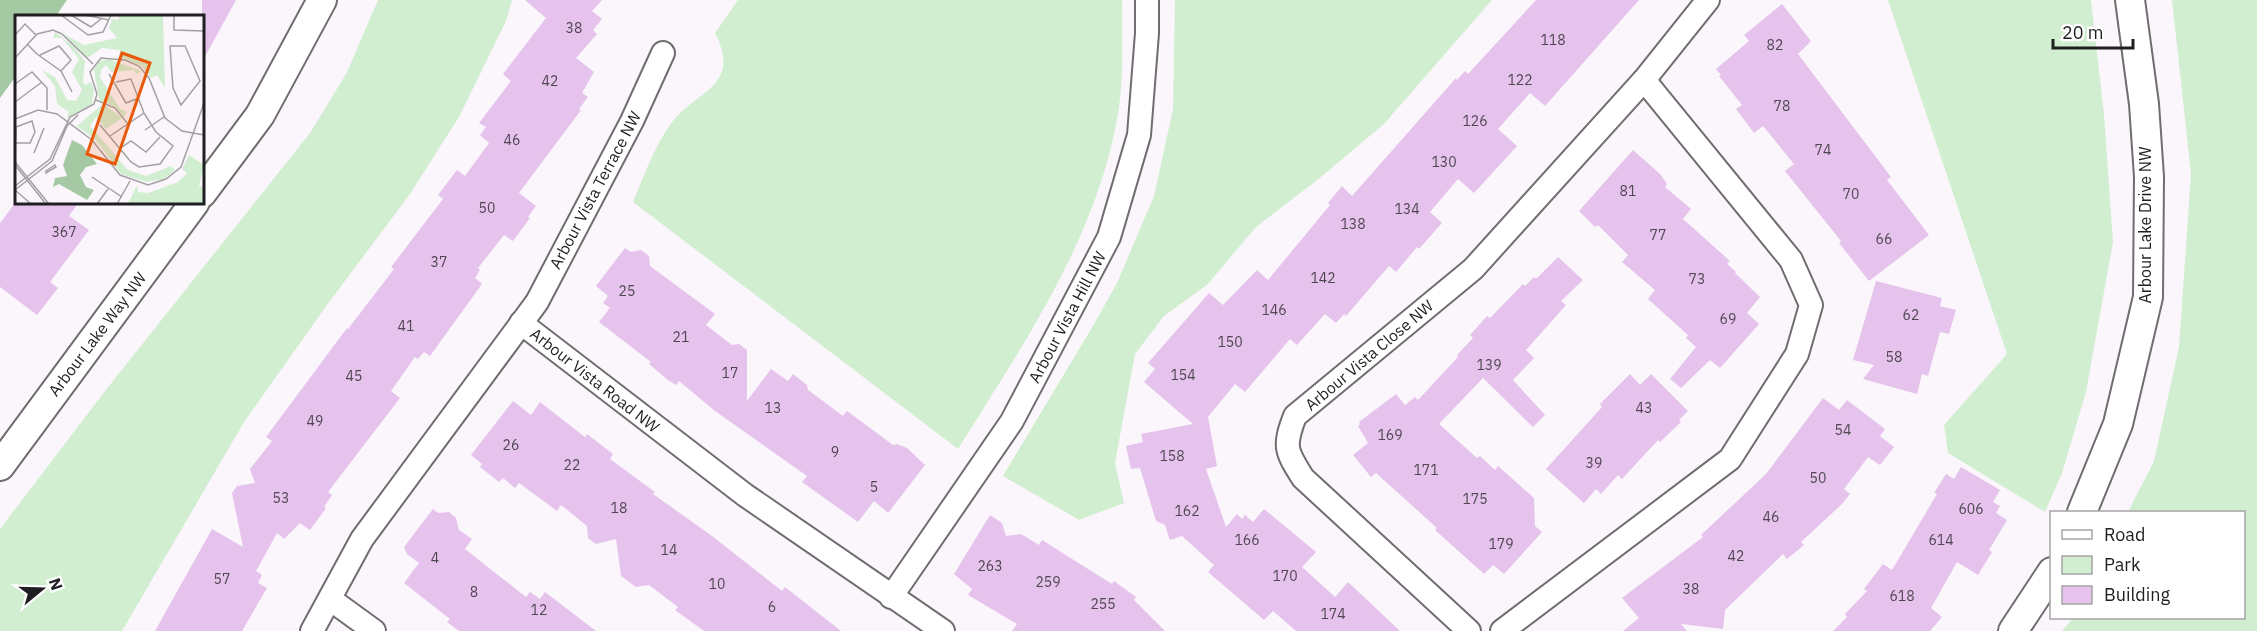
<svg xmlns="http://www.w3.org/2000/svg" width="2257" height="631" font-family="'IBM Plex Sans',sans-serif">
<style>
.green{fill:#d2eed1}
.water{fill:#a5caa3}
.building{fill:#e5c3ec}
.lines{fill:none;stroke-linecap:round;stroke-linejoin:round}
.minor-casing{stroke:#706c70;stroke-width:26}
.tertiary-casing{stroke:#706c70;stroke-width:32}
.minor{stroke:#fff;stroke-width:22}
.tertiary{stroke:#fff;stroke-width:28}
.labels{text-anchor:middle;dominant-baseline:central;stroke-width:6;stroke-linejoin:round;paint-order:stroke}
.number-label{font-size:14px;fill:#504753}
.street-label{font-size:16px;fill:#1f1e20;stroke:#fff}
.inset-road{fill:none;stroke:#a3a0a3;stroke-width:1.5}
.view{fill:#e8590c;fill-opacity:0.15;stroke:#e8590c;stroke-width:3}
.inset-edge{fill:none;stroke:#1f1e20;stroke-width:3}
</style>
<rect width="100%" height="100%" fill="#fbf6fb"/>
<!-- green -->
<g class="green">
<polygon points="378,0 512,0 506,21 459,117 410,194 327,305 244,422 122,631 0,631 0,529 105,391 310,133 347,72"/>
<path d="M738 0H1122C1122 37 1124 77 1118 114 1097 238 1023 345 958 449L633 202C644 175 655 145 672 122 698 89 742 86 715 33Z"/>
<polygon points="1175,0 1492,0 1384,124 1316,181 1256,227 1207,285 1164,316 1135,354 1115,463 1124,503 1079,520 1003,476 1093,326 1117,283 1154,196 1173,109"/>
<polygon points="1888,0 2091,0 2104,114 2113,242 2086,392 2062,473 2045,512 1948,453 1944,425 2007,354"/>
<polygon points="2172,0 2257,0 2257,631 2062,631 2073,618 2244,618 2244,512 2128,512 2154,461 2179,347 2191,174"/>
</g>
<!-- water -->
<polygon class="water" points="0,0 67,0 56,16 16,16 16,76 0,98"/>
<!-- building -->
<g class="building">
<polygon points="202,0 236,0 202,62"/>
<polygon points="525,0 602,0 592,11 602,19 593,30 597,34 576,58 594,72 582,93 588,97 579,109 581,110 519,193 536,206 528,217 530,218 513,241 504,235 478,268 480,270 475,278 482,284 430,356 424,352 418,359 415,357 391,391 400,398 328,492 332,495 324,507 326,508 310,530 300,523 284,539 277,533 256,571 262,575 258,583 267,588 242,631 155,631 212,529 243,547 232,493 237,486 255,483 250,469 272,441 266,437 347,328 348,329 394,269 391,267 443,199 438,195 457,170 465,176 489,143 480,135 486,127 479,123 511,81 503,74 546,18"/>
<polygon points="1536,0 1639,0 1545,106 1530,93 1498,129 1517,146 1474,193 1458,179 1430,212 1442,223 1419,249 1417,247 1396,272 1389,266 1346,316 1344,314 1336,323 1325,314 1297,345 1290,339 1245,392 1235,384 1208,417 1217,466 1206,469 1226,527 1237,514 1242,519 1245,515 1253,522 1264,509 1316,552 1302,567 1335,597 1348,582 1400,631 1296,631 1273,611 1264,620 1208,572 1214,565 1182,536 1170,540 1165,525 1156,521 1140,468 1131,469 1126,446 1143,442 1141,434 1193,424 1144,382 1155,369 1148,363 1209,293 1223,305 1257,270 1268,280 1330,205 1328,203 1342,186 1352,196 1456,78 1457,80 1465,71 1468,74"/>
<polygon points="1782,4 1811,41 1798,54 1891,177 1887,180 1929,235 1869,281 1839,243 1841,241 1785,171 1794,164 1763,126 1754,133 1736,109 1742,105 1719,76 1721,75 1716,69 1749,41 1744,35"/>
<polygon points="1633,150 1660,174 1667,184 1665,187 1691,209 1683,219 1730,261 1727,264 1736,272 1735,273 1760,297 1747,313 1759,324 1720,368 1710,360 1681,388 1670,379 1696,347 1686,338 1688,335 1648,299 1655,290 1622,262 1628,255 1598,225 1595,227 1579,211"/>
<polygon points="16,202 79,202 69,216 89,230 50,282 58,288 37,315 0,287 0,223"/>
<polygon points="625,248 631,252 641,250 649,256 650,266 715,314 706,325 732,345 739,344 747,350 747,401 771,369 788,381 793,374 807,385 808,390 843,416 847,411 893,445 897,444 907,448 925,465 888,513 874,501 858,522 802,482 807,476 715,411 679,381 676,385 668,380 649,364 651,362 599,322 610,308 603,303 608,296 596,286"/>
<polygon points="1558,257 1583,280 1561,301 1566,305 1526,350 1534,358 1513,380 1545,415 1533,427 1483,378 1439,424 1477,458 1480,456 1495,470 1498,466 1534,498 1535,526 1542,532 1504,574 1493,565 1484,574 1435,530 1437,528 1376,473 1371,477 1353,455 1368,443 1358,426 1360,424 1359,422 1396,394 1405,405 1415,397 1418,400 1458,357 1457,355 1473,338 1470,335 1487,316 1490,318 1523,284 1525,286 1534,277 1536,279"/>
<polygon points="1876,281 1942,298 1940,306 1956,310 1949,334 1940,332 1928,376 1922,374 1917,394 1863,379 1874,365 1853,360"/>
<polygon points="1630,374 1640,385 1651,374 1688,411 1679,420 1681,422 1660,442 1658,440 1622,479 1618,475 1601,494 1596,489 1584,503 1546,469 1602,407 1600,404"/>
<polygon points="1823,398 1839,410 1847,400 1885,429 1880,436 1894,447 1880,465 1868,457 1844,489 1850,494 1842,504 1801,542 1804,545 1787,559 1783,554 1725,610 1723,629 1681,624 1687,631 1623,631 1639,618 1622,598 1703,537 1701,535 1766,474"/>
<polygon points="513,401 531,415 540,402 585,437 587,434 613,454 610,459 655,492 653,494 712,536 782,591 785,587 841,631 704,631 675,610 678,607 649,585 636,587 621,576 616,539 596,544 588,538 587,526 561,505 557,511 519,483 515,488 503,478 499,482 480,467 482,464 471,455"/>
<polygon points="1961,467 2000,490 1993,502 2000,506 1996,513 2007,520 1989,550 1992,552 1978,575 1957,562 1931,608 1942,617 1930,631 1833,631 1847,617 1845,614 1867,591 1864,589 1883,564 1892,570 1937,494 1934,493 1946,474 1954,479"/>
<polygon points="433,509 438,513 449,512 456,518 459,530 472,539 465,549 526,597 530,592 540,599 545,592 596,631 459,631 447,622 450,619 404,583 419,563 407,554 404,547"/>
<polygon points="990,515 1002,523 1006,536 1021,534 1039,545 1042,540 1112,584 1114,581 1136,597 1134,600 1165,631 1012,631 1017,624 968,595 972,589 954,574"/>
</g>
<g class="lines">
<defs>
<g id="minor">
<polyline points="521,323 745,495 943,631"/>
<polyline points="891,597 1012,421 1109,237 1139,135 1147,33 1147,0"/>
<polyline points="330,599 374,631"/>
<polyline points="312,631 362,539 537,302 632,121 663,53"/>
<path d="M1469 631 1303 478C1286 451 1283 447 1295 416L1473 269 1644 80 1708 0"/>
<polyline points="1502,631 1730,459 1797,354 1811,305 1791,260 1644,80"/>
</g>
<g id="tertiary">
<polyline points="202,193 260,115 322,0"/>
<polyline points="0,466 195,202"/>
<polyline points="2082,512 2118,424 2148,297 2149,177 2144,104 2130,0"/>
<polyline points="2013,631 2052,572"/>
</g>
</defs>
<!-- minor casing -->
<use href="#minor" class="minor-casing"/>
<!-- tertiary casing -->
<use href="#tertiary" class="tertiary-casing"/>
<!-- minor -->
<use href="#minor" class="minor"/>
<!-- tertiary -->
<use href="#tertiary" class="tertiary"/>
</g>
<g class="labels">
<!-- number labels -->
<g class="number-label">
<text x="574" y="28">38</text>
<text x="1553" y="40">118</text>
<text x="1775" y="45">82</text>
<text x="1520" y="80">122</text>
<text x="550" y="81">42</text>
<text x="1782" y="106">78</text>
<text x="1475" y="121">126</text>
<text x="512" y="140">46</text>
<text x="1823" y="150">74</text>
<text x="1444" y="162">130</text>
<text x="1628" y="191">81</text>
<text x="1851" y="194">70</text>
<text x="487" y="208">50</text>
<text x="1407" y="209">134</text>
<text x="1353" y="224">138</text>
<text x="64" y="232">367</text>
<text x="1658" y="235">77</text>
<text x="1884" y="239">66</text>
<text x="439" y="262">37</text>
<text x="1323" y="278">142</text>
<text x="1697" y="279">73</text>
<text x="627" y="291">25</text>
<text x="1274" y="310">146</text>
<text x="1911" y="315">62</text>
<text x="1728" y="319">69</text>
<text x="406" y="326">41</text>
<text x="681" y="337">21</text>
<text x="1230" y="342">150</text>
<text x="1894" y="357">58</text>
<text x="1489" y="365">139</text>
<text x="730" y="373">17</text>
<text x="1183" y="375">154</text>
<text x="354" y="376">45</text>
<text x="773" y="408">13</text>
<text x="1644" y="408">43</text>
<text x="315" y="421">49</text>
<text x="1843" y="430">54</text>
<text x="1390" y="435">169</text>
<text x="511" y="445">26</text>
<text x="835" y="452">9</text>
<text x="1172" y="456">158</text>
<text x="1594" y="463">39</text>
<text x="572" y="465">22</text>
<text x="1426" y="470">171</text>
<text x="1818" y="478">50</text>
<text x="874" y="487">5</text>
<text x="281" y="498">53</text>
<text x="1475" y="499">175</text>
<text x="619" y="508">18</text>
<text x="1971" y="509">606</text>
<text x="1187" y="511">162</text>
<text x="1771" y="517">46</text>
<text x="1247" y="540">166</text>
<text x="1941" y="540">614</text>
<text x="1501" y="544">179</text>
<text x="669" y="550">14</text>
<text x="1736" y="556">42</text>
<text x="435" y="558">4</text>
<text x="990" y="566">263</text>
<text x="1285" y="576">170</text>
<text x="222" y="579">57</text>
<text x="1048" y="582">259</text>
<text x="717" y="584">10</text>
<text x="1691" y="589">38</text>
<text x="474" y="592">8</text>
<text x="1902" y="596">618</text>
<text x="1103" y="604">255</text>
<text x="772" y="607">6</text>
<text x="539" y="610">12</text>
<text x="1333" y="614">174</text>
</g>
<!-- street labels -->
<g class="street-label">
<text transform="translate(595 190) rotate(-62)">Arbour Vista Terrace NW</text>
<text transform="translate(2145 225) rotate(-90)">Arbour Lake Drive NW</text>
<text transform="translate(1067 317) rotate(-62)">Arbour Vista Hill NW</text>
<text transform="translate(97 334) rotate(-53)">Arbour Lake Way NW</text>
<text transform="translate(1369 355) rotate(-40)">Arbour Vista Close NW</text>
<text transform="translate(595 380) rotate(38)">Arbour Vista Road NW</text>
</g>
</g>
<!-- overview -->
<g transform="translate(15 15)">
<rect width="189" height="189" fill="#fbf6fb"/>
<path d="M105 0H148L150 73 142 60 136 63 126 50 104 42 105 35 87 33 72 43 49 19 69 30 102 23 94 13 97 4 103 5ZM40 17 58 31 70 46 68 66 70 70 76 67 79 74 77 89 52 103 54 97 42 89 40 71 27 55 40 62 52 85 61 86 67 75 57 57 64 44 47 23H38ZM94 44 126 56 122 59 119 55 96 57 91 50 86 55 85 62 105 94 112 97 109 102 99 91 84 85 79 54 85 46ZM88 89 107 103 91 114 81 102 75 111 113 155 131 161 156 151 160 155 149 164 131 167 106 159 81 125 62 111ZM174 140 189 150 184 171H189V189H113L122 170 123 177 133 178 163 167 172 158 167 154Z" fill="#d2eed1"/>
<path d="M57 125 67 130 82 149 71 152 65 160 71 172 79 175 72 185 44 169 38 172 40 163 52 161 48 150Z" fill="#a5caa3"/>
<path class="inset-road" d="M46 0 73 20 88 17 96 0M56 0 76 12 87 3M70 0 94 5M159 0V15L189 16M189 18V37M0 20 10 9 21 20M12 29 22 39 46 56 56 45 44 31 25 40M155 31H170L185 66 166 90 158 73ZM0 43 22 19 38 15 47 19 78 49M46 56 57 77M94 59 111 88 124 83M101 67 116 64 129 98M0 69 17 57 32 73V95M81 85 100 93 113 109M0 87 27 67M0 104 23 95 42 99 77 125 105 160 133 170 151 164 166 152 189 88M85 110 116 147 124 152 145 149 158 131 141 117 129 98 95 121M1 112 17 106 20 117 15 128H1M130 115 149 102M104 134 116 126 131 137 145 122M19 138 29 113M0 144 1 113M0 147 34 189M0 150 31 189M40 150 41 152 31 158V156ZM77 162 107 182M0 171 35 144 55 102 79 89 82 79 75 57 86 43 110 45 124 51 134 63 150 103 167 116 189 120M0 175 37 146 52 111 63 100M0 175 16 189M82 189 93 174M102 189 115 166"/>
<path class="view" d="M107 38 135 48 100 149 72 139Z"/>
<rect width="189" height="189" class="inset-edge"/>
</g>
<!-- legend -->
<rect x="2050" y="511" width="195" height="108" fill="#ffffff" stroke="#a5a5a6" stroke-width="1.5"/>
<rect x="2062" y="530" width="30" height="9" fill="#ffffff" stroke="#a5a5a6" stroke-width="1.5"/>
<text x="2104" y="541" font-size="18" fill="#1f1e20">Road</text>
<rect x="2062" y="556" width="30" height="18" fill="#d2eed1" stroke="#a5a5a6" stroke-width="1.5"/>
<text x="2104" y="571" font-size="18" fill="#1f1e20">Park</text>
<rect x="2062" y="586" width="30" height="18" fill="#e5c3ec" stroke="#a5a5a6" stroke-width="1.5"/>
<text x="2104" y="601" font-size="18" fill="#1f1e20">Building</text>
<!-- north arrow -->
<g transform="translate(42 589) rotate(71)" stroke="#ffffff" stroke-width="4.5" paint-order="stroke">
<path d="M0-4.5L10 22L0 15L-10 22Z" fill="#1f1e20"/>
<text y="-9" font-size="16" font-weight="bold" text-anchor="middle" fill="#1f1e20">N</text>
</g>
<!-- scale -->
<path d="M2053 39v9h80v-9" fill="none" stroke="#1f1e20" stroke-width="3"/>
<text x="2062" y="39" font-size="18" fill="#1f1e20" stroke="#ffffff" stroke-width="4.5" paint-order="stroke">20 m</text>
</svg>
